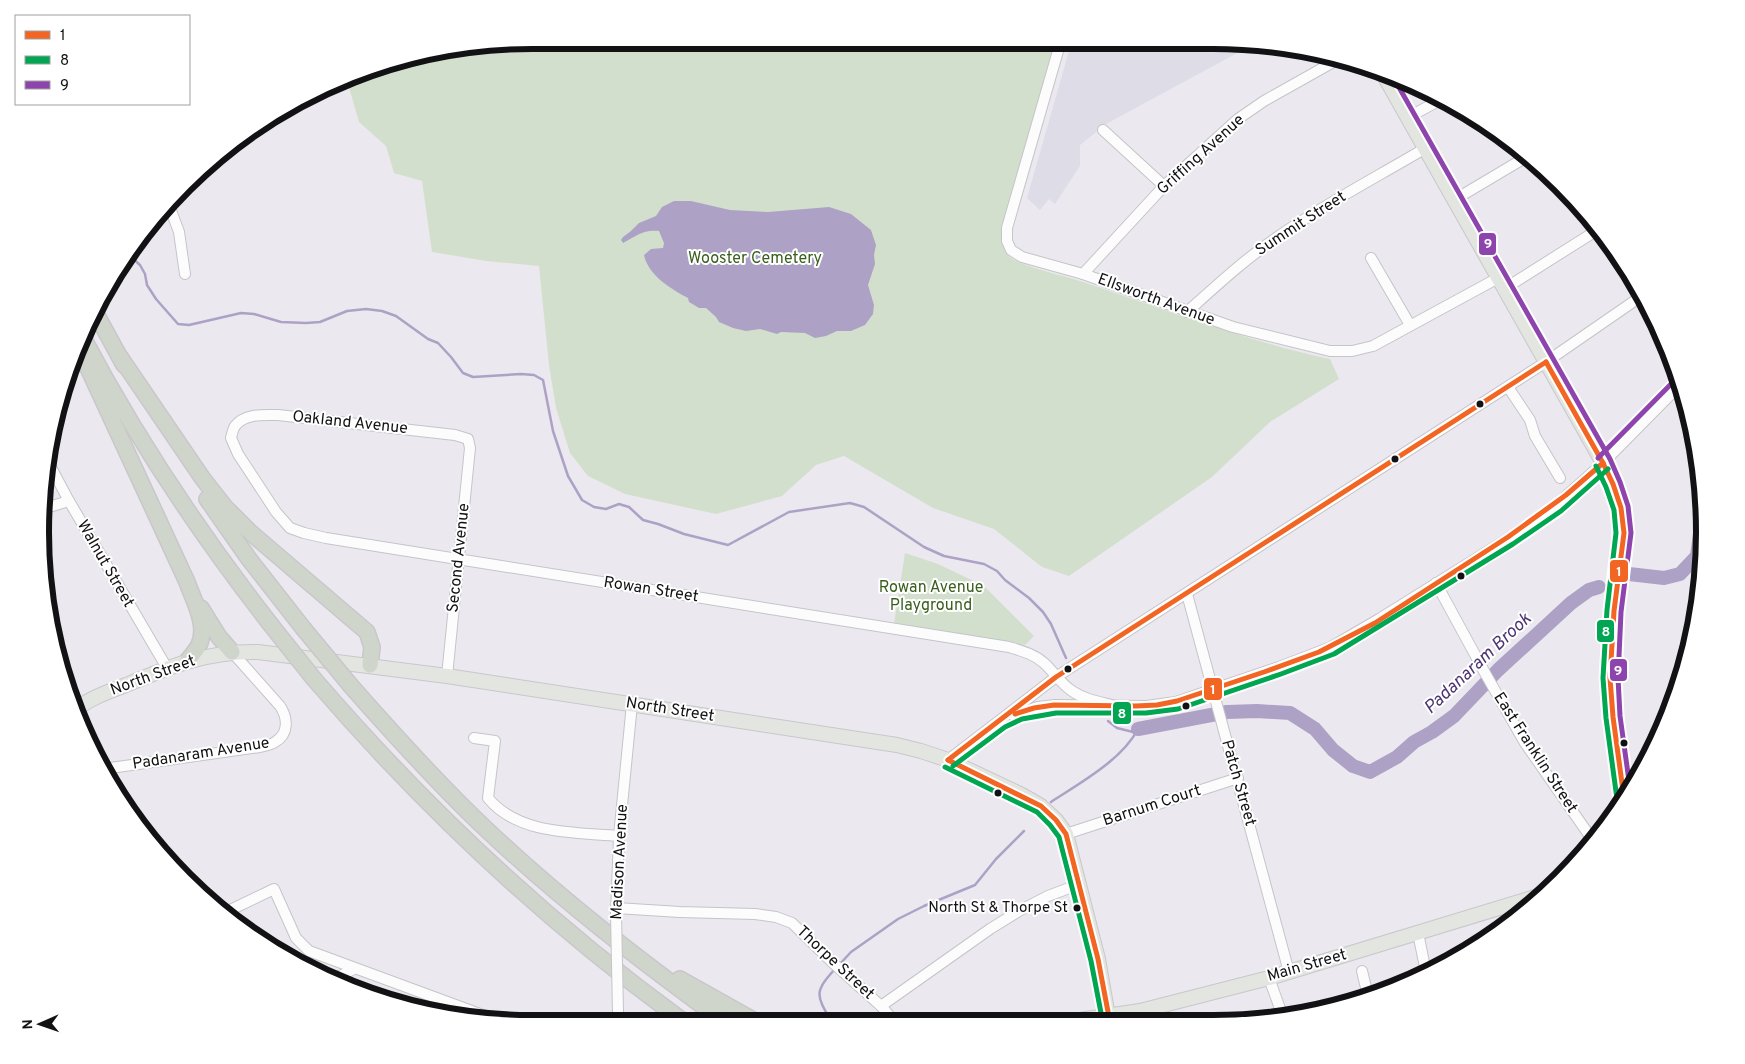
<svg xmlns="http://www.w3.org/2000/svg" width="1745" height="1064" font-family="Overpass,sans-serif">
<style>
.built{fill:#dedce7}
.green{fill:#d3dfcd}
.water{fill:#ada2c5}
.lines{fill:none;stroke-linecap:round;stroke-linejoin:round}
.stream{stroke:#ada2c5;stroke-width:2.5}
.river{stroke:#ada2c5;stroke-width:14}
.minor-casing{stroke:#c5c4c8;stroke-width:12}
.major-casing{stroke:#c8c7ca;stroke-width:16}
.highway-casing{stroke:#c8c7ca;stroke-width:18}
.minor{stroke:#fcfcfd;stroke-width:10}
.major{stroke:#e2e5e0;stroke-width:14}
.highway{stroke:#d0d5cc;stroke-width:15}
.minor-bridge-casing{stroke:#c5c4c8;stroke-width:12;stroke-linecap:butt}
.highway-bridge-casing{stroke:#c8c7ca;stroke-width:18;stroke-linecap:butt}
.minor-bridge{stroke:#fcfcfd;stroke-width:10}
.highway-bridge{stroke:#d0d5cc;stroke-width:15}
.bus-1-casing{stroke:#fff;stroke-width:9}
.bus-2-casing{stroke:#fff;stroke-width:9}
.bus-3-casing{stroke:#fff;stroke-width:9}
.bus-1{stroke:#f26522;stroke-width:5}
.bus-2{stroke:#00a651;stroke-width:5}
.bus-3{stroke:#8e44ad;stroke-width:5}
.bus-dot{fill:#121114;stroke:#fff;stroke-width:2}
.labels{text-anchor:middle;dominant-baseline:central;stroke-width:4;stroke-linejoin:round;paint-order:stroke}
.bus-label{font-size:15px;fill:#121114;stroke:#fff;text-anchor:end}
.street-label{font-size:16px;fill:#121114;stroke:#fff}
.park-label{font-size:16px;fill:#395e1d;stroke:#fff}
.water-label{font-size:18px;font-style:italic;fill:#4c3572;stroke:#fff}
.rim{fill:none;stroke:#121114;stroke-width:6}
.line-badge{stroke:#fff;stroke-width:2}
.badge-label{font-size:14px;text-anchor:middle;font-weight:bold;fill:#fff}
</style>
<rect width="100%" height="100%" fill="#ebe9ef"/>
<!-- built -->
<polygon class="built" points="1071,44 1254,44 1106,124 1080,145 1080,166 1055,204 1049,199 1040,210 1027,198"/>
<!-- green -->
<g class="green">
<path d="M468 44H1056L1003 228C1003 237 1001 249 1009 256 1018 266 1066 276 1080 281 1163 308 1245 341 1330 359L1339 379 1270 422 1212 477 1069 576 1042 567 994 529 933 508 844 456 816 465 782 496 716 514 625 494 588 476 570 453 556 408 549 365 539 266 486 261 432 252 422 181 394 173 386 146 359 122 346 77 374 66Z"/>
<polygon points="905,553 938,564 984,586 1034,636 1025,645 894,624"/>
</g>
<!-- water -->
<path class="water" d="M674 201H691L730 210 768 212 829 207 851 214 871 230 876 245 874 255 875 264 868 285 874 305 873 314 865 325 851 331H837L826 336 815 338 805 333 781 332 777 334 760 329 746 331 733 328 719 322 716 317 706 308H699L689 302 688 298C671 289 648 275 644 255L651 249 663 248 664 243 659 231C644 229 636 236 623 243L621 240 623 237 631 231 639 223 656 216 662 207Z"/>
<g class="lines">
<!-- stream -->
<g class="stream">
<polyline points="128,254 140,265 145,274 147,285 156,299 178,324 189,325 241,313 254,314 281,322 306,323 320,322 347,311 366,309 382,311 396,316 428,339 438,343 451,357 463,373 473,377 521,374 534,375 543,380 553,431 568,476 582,500 594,507 606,509 619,504 629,507 643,520 658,524 684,534 728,545 789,512 850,503 864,507 924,547 944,556 984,564 997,571 1005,580 1029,598 1043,612 1051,624 1066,658"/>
<polyline points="1108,721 1117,728 1133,732 1137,729"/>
<path d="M1051 802C1080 783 1122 760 1138 729"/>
<polyline points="839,965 851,952 898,919 924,906 975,885 996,859 1024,831"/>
<path d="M831 1021C816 995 814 992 835 969"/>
</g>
<!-- river -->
<g class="river">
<polyline points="1629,574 1664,578 1680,574 1697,556 1702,520"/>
<polyline points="1138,729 1227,712 1257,711 1290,713 1315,729 1333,750 1353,766 1370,772 1397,757 1414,742 1432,732 1454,716 1498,670 1571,603 1589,590 1599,587"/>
</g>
<defs>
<g id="minor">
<polyline points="1060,44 1007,228 1007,241 1011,250 1022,257 1083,274 1233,327 1330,351 1352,351 1373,346 1498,278"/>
<polyline points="1407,118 1440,100"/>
<polyline points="1103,130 1164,186"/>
<polyline points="1454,200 1528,156"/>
<polyline points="169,205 179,232 185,274"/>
<polyline points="1371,258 1410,325"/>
<polyline points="1083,274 1164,186 1238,119 1264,101 1337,60"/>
<polyline points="1504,289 1599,229"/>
<path d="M1187 312C1216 286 1244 260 1276 238 1323 205 1375 178 1424 149"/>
<polyline points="1508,387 1530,420 1535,436 1560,478"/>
<polyline points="46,458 69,501 167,668"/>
<polyline points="42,509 69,501"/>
<polyline points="1436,583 1485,673 1525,743 1594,842"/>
<polyline points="1187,594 1289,972"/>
<path d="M447 676 470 448 468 439 455 435 278 415C264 415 245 413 235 426 233 429 232 434 231 438L238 454 276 512 290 528 304 533 326 538 1009 647C1022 651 1034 654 1044 663 1054 672 1060 683 1072 691 1085 700 1101 702 1116 706"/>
<polyline points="1013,715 1038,707 1055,705 1146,706 1176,702 1279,667 1331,647 1379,619 1509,538 1556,505 1603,463 1681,384"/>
<path d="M474 738 495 741 488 798C518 835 575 832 619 836"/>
<polyline points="948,760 1056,677 1546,362 1643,295"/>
<path d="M103 769 260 747C264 746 271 745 275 742 289 734 288 718 280 706L232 652"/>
<polyline points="1066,834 1238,778"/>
<polyline points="616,908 680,912 755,914 776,917 792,923 833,963 881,1006 895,1022"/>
<polyline points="224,913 274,889 296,938 309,951 496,1020"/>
<polyline points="616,914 619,836 632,704"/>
<polyline points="1418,933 1426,972"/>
<polyline points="1362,971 1368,996"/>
<polyline points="1269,978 1283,1017"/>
<polyline points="332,980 354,969"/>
<polyline points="881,1006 990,929 1019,911 1048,896 1080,884"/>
</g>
<g id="major">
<polyline points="1382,72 1603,463 1613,484 1621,508 1624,533 1614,611 1610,678 1613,717 1624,798"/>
<path d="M75 710C90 698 108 692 126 685 171 666 208 651 258 652L447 676 897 745 921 751 948 760 1022 795 1041 806 1056 820 1066 834 1098 959 1109 1022"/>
<polyline points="1066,1022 1140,1011 1269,978 1545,894"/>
</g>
<g id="highway">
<polyline points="94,310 124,365"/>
<path d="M82 336C136 438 200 534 271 625"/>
<path d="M83 357 187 582C194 602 209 627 198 647 195 652 191 656 188 660"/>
<polyline points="120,357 203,479 225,507 250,532 367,632 372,647 370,665"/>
<polyline points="207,499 249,559 303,628"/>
<polyline points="201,608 219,637 232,652"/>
<path d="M314 679C425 808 545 921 683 1021"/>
<path d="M351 686C395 736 439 785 487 830 561 900 641 961 723 1021"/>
<polyline points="680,979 755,1021"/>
</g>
</defs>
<!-- minor casing -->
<use href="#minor" class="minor-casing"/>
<!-- major casing -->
<use href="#major" class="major-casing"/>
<!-- highway casing -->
<use href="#highway" class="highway-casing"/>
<!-- minor -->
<use href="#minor" class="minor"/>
<!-- major -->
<use href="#major" class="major"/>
<!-- highway -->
<use href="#highway" class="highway"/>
<defs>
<polyline id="minor-bridge" points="616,914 618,1013"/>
<g id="highway-bridge">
<polyline points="271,625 314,679"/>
<polyline points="303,628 351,686"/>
</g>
</defs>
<!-- minor-bridge casing -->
<use href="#minor-bridge" class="minor-bridge-casing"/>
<!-- highway-bridge casing -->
<use href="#highway-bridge" class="highway-bridge-casing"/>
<!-- minor-bridge -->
<use href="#minor-bridge" class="minor-bridge"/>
<!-- highway-bridge -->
<use href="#highway-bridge" class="highway-bridge"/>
<defs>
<g id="bus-1">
<polyline points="1546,362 1603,463 1613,484 1621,508 1624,533 1614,611 1610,678 1613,717 1624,798"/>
<polyline points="1015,714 1034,708 1054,705 1136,706 1157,705 1177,701 1264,672 1319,652 1375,623 1508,537 1566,495 1603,463"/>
<polyline points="948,760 1056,677 1546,362"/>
<polyline points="948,760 1041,806 1056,820 1066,834 1098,959 1109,1017"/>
<polyline points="1066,1022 1109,1017"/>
</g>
<g id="bus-2">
<polyline points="1596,466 1606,487 1614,510 1616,533 1607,610 1603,678 1606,718 1617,799"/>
<polyline points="953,766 1005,727 1022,719 1056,713 1146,713 1178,709 1281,674 1334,654 1513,544 1561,511 1608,469"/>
<polyline points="945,767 1037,812 1050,825 1059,837 1091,961 1102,1018"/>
</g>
<g id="bus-3">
<polyline points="1392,75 1610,459 1620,482 1628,506 1631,533 1621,612 1618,678 1620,716 1630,788"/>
<polyline points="1598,458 1676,379"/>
</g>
</defs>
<!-- bus-1 casing -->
<use href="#bus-1" class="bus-1-casing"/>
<!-- bus-2 casing -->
<use href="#bus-2" class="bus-2-casing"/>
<!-- bus-3 casing -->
<use href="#bus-3" class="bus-3-casing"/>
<!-- bus-1 -->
<use href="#bus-1" class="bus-1"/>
<!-- bus-2 -->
<use href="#bus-2" class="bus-2"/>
<!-- bus-3 -->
<use href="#bus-3" class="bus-3"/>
</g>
<!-- markers -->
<g class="bus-dot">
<circle cx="1480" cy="404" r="4.5"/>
<circle cx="1395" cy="459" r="4.5"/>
<circle cx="1461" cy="576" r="4.5"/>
<circle cx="1068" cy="669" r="4.5"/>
<circle cx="1186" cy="706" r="4.5"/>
<circle cx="1624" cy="743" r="4.5"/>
<circle cx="998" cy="793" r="4.5"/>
<circle cx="1077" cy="908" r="4.5"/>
</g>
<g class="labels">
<!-- bus labels -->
<g class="bus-label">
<text x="1068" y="908">North St &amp; Thorpe St</text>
</g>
<!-- street labels -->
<g class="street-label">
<text transform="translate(1201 155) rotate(-42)">Griffing Avenue</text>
<text transform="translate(1301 224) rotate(-33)">Summit Street</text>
<text transform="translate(1156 300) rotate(20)">Ellsworth Avenue</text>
<text transform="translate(350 423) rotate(6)">Oakland Avenue</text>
<text transform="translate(459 558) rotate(-84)">Second Avenue</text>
<text transform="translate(105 564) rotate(60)">Walnut Street</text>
<text transform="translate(651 590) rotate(9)">Rowan Street</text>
<text transform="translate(153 676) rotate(-20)">North Street</text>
<text transform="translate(670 710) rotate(9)">North Street</text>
<text transform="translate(1535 753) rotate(57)">East Franklin Street</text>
<text transform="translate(201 754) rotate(-9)">Padanaram Avenue</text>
<text transform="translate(1238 783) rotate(74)">Patch Street</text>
<text transform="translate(1152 806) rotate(-18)">Barnum Court</text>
<text transform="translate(620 862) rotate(-87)">Madison Avenue</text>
<text transform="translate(835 963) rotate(43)">Thorpe Street</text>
<text transform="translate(1307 966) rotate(-16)">Main Street</text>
</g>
<!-- park labels -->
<g class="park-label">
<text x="755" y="259">Wooster Cemetery</text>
<text x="931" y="588">Rowan Avenue<tspan x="931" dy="18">Playground</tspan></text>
</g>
<!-- water labels -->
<g class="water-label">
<text transform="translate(1478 664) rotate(-43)">Padanaram Brook</text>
</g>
</g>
<!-- crop -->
<path d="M0 0H1745V1064H0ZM532 49H1213A483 483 0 0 1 1696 532V532A483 483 0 0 1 1213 1015H532A483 483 0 0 1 49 532V532A483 483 0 0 1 532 49Z" fill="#fff" fill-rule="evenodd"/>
<path class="rim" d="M532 49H1213A483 483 0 0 1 1696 532V532A483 483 0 0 1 1213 1015H532A483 483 0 0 1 49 532V532A483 483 0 0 1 532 49Z"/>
<g class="line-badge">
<rect x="1478" y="232" width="19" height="24" rx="5" fill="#8e44ad"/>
<rect x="1609" y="559" width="20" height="24" rx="5" fill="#f26522"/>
<rect x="1596" y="619" width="19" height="24" rx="5" fill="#00a651"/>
<rect x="1609" y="658" width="19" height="24" rx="5" fill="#8e44ad"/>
<rect x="1203" y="677" width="20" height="24" rx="5" fill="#f26522"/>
<rect x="1112" y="701" width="20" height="24" rx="5" fill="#00a651"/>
</g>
<g class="badge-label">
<text x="1488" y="248">9</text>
<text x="1619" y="576">1</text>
<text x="1606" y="636">8</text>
<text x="1618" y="675">9</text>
<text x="1213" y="694">1</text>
<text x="1122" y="718">8</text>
</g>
<!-- legend -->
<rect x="15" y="15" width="175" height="90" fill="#ffffff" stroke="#a0a0a1"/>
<rect x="25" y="31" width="25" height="8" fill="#f26522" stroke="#a0a0a1"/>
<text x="60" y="40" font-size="15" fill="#121114">1</text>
<rect x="25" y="56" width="25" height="8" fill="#00a651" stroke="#a0a0a1"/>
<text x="60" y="65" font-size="15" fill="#121114">8</text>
<rect x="25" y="81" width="25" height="8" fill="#8e44ad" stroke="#a0a0a1"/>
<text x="60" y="90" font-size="15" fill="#121114">9</text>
<!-- north arrow -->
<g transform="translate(40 1024) rotate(268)" stroke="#ffffff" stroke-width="4" paint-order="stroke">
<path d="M0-4L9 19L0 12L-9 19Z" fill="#121114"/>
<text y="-8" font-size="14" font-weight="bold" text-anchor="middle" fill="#121114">N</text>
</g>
</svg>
